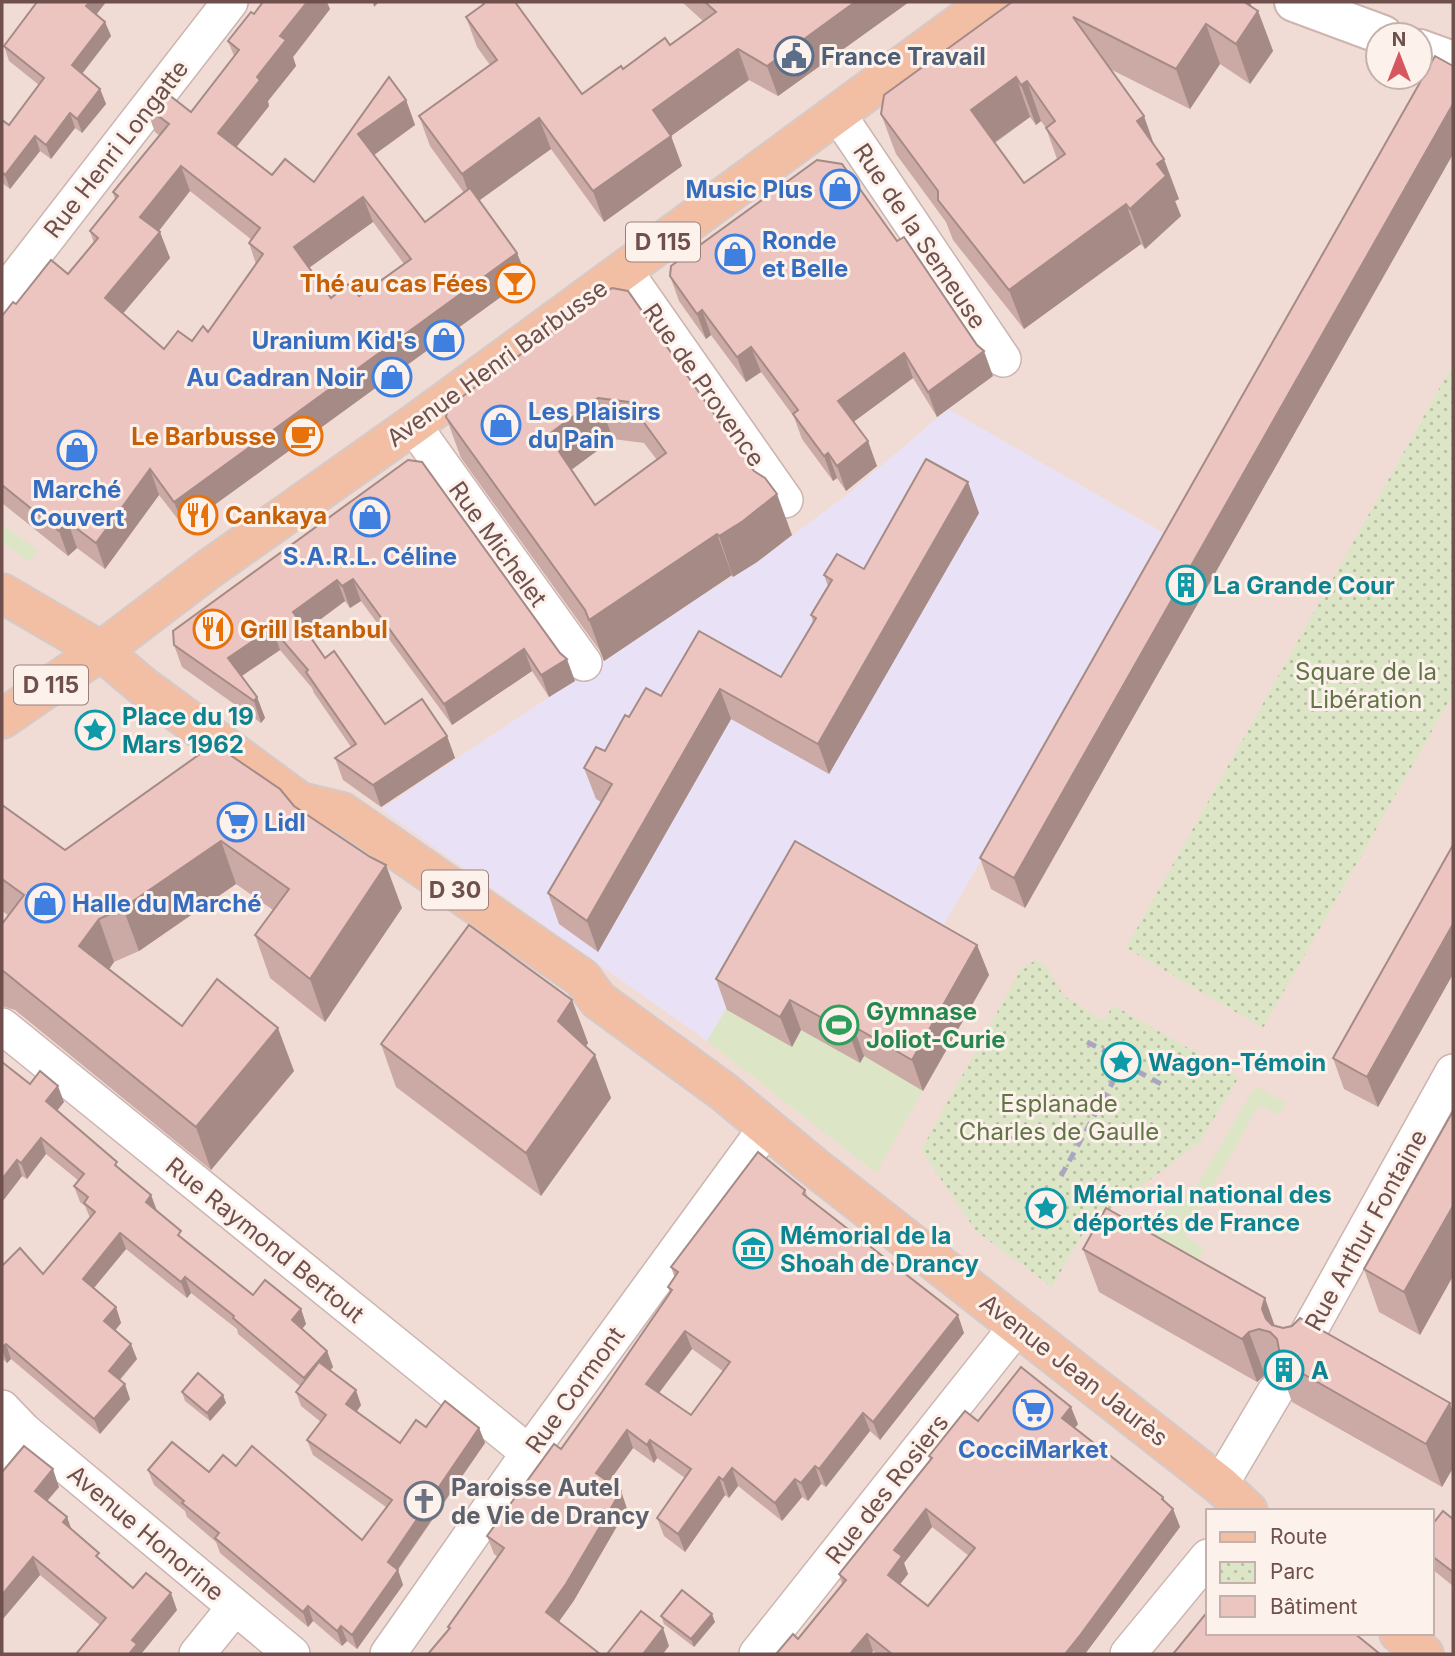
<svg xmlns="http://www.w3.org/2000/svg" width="1455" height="1656" font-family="Inter,sans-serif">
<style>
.residential{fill:#f1dcd5;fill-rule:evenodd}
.education{fill:#e9e2f6}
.grass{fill:#dce6c6}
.park{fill:url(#park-dots)}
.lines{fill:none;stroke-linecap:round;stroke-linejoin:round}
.street-casing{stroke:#ccb4b0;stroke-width:38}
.secondary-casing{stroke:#cfb3ae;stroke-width:42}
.primary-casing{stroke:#d4caca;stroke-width:42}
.street{stroke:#fff;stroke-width:35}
.secondary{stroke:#fff;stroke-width:38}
.primary{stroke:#f2bfa5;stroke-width:38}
.rail{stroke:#aca5c2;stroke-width:5;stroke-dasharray:10 7;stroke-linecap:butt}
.wall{fill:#cba9a5;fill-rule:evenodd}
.shaded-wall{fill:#a58a86}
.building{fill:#ecc5c0;stroke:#a58a86;stroke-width:2;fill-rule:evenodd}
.labels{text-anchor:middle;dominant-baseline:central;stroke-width:6;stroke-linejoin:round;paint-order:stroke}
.shield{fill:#fdf1eb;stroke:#9a807c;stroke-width:2}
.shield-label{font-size:23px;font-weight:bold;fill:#70504d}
.service-label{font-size:24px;font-weight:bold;fill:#4e5e75;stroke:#fdf1eb;text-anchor:start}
.street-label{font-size:24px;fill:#70504d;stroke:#fdf1eb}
.shop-label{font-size:24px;font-weight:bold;fill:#366cbe;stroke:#fdf1eb;text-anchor:start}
.food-label{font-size:24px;font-weight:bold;fill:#c56008;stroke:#fdf1eb;text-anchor:end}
.culture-label{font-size:24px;font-weight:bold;fill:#0d838f;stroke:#fdf1eb;text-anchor:start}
.park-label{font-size:24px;fill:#627547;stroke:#fdf1eb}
.leisure-label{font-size:24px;font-weight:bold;fill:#27864d;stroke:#fdf1eb;text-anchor:start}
.worship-label{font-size:24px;font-weight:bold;fill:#5b616d;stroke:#fdf1eb;text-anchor:start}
</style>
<defs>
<pattern id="park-dots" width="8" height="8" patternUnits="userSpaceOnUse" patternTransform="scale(1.75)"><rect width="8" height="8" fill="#dce6c6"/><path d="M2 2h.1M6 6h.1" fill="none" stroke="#b7bda3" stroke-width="1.8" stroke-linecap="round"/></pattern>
</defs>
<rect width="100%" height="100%" fill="#faece6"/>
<!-- residential -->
<path class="residential" d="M2 2H1453V1654H2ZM1378 35H1420V77H1378ZM1208 1511H1432V1633H1208Z"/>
<!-- education -->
<polygon class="education" points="948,409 1169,536 933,943 727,1010 707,1041 381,809 695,600 757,562 848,494"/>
<!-- grass -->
<g class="grass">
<polygon points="2,524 38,550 29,562 2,542"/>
<polygon points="806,871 989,975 876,1173 707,1041"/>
<polygon points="1257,1087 1286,1103 1278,1115 1259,1105 1185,1236 1204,1248 1198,1261 1166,1242 1132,1235 1195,1189 1251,1093"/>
</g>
<!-- park -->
<g class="park">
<polygon points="1453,364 1453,694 1263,1028 1126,948"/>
<polygon points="1036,960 1046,967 1064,996 1104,1021 1113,1005 1239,1077 1199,1143 1086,1228 1052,1287 976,1231 921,1150 1021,969"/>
</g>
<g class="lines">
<defs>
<g id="street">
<polyline points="837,113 1003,359"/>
<polyline points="624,270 785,500"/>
<polyline points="2,296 230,2"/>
<polyline points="413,425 584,663"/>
<polyline points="2,1026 529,1453"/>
<polyline points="1298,1351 1453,1072"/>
<polyline points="2,1408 24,1431 292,1654"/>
<polyline points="2,1456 24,1431"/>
<polyline points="1220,1485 1275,1392"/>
<polyline points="197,1654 235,1607"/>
<polyline points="388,1654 529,1453 766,1128"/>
<polyline points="757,1654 1018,1325"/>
<polyline points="1128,1654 1208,1557"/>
</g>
<g id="secondary">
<polyline points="1294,2 1383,35"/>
<polyline points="1420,49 1453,61"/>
</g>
<g id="primary">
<polyline points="2,593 101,651 145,688 300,802 314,821"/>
<polyline points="2,719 101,651 209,569 413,425 989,2"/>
<polyline points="300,802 342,812 582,978 598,1000 724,1092 813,1166 1220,1485 1248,1511"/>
<polyline points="1399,1633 1424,1654"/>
</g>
</defs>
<!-- street casing -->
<use href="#street" class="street-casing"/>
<!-- secondary casing -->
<use href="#secondary" class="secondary-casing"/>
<!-- primary casing -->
<use href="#primary" class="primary-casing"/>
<!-- street -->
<use href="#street" class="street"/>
<!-- secondary -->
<use href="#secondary" class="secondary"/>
<!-- primary -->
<use href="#primary" class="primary"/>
<!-- rail -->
<g class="rail">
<polyline points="1087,1042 1105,1051"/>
<polyline points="1137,1071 1161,1084"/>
<polyline points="1061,1176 1120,1069"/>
</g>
</g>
<!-- wall -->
<g class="wall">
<polygon points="37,2 106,2 96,15 105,22 111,36 82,74 100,89 106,104 82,133 75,128 51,159 40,151 10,189 2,183 2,120 9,125 39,85 9,61 4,46"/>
<path d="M482 2H515L582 94 623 69 670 45 703 21 682 2H909L778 96 749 80 671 136 682 166 604 222 551 149 479 200 517 253 527 278 184 527 159 495 105 569 77 548 68 556 2 503V316L16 304 68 274 94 243 90 231 115 200 113 192 160 136 155 132 145 106 191 112 234 56 228 41 254 14 330 9 293 57 296 66 268 101 269 106 236 147 272 175 314 182 406 100 415 125 374 155 425 222 464 193 430 146 419 116 490 65 477 47 466 17 483 5ZM190 191 252 240 249 243 256 264 208 332 192 341 164 349 123 313 170 258 159 231ZM373 222 404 264 359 296 331 298 309 268Z"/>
<path d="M1012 2H1250L1251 7 1258 11 1273 51 1250 84 1220 64 1190 109 1110 69 1155 146 1179 199 1175 201 1181 216 1145 249 1141 244 1024 329 953 240 946 222 896 154 881 114ZM1030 117 1036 125 1041 121 1046 128 1057 159 1024 183 995 143Z"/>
<polygon points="1453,66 1453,154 1025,908 991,889 980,858"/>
<polygon points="670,276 993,376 937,417 913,378 854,421 877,466 846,491 837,478 833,481 802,439 794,417 761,372 746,382 711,335 706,339 679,301"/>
<path d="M612 288 792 535 757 562 733 577 732 575 604 661 600 651 461 458 446 417ZM613 439 644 443 657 460 595 505 571 470Z"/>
<polygon points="408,460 575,681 549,697 532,671 452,725 361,601 350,608 345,601 306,630 325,658 385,724 447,736 455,758 381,807 343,780 335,758 351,747 314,693 312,688 280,650 241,676 257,697 265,718 261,723 182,667 174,645"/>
<polygon points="979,513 829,774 731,719 598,952 559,924 548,893 601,802 596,799 584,768 605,751 629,717 661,696 781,677 813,622 811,615 828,586 824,575 864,569"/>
<polygon points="2,805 65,850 294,806 402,908 325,1022 270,978 255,935 273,910 236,884 139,951 114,962 109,970 182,1026 294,1071 211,1170 15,1010 2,1006 2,924 8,915 2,911"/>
<polygon points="1453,845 1453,974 1378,1107 1344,1089 1333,1058"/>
<polygon points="977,945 989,975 923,1091 864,1056 860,1063 801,1030 792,1047 727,1010 716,979"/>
<polygon points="572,1000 588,1043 586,1046 595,1055 611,1098 541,1196 396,1087 381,1044"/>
<polygon points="2,1062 30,1084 64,1102 57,1110 120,1169 151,1195 157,1211 184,1240 253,1295 301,1309 306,1324 302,1329 327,1351 333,1367 330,1370 361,1405 357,1412 400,1443 426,1427 479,1428 485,1443 398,1570 403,1585 357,1649 347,1641 342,1646 313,1621 308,1627 220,1553 216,1542 187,1517 185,1511 154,1485 148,1470 209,1472 236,1466 362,1540 386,1507 313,1455 307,1440 321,1422 301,1406 296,1392 300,1386 238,1334 237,1329 191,1293 187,1298 126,1249 94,1288 116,1307 121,1323 115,1330 137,1359 120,1380 130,1399 100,1434 11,1359 7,1363 2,1358 2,1266 43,1274 90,1218 85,1206 80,1202 74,1186 79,1181 46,1154 27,1179 22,1176 2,1202"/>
<polygon points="1453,1111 1453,1276 1420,1335 1379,1312 1364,1269"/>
<path d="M805 1190 808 1198 964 1333 880 1440 870 1431 826 1487 821 1484 808 1501 802 1497 782 1521 738 1486 729 1498 725 1495 685 1552 664 1536 657 1518 685 1478 657 1458 654 1463 633 1448 609 1482 621 1491 627 1509 573 1602 449 1630 448 1627 498 1557 494 1554 487 1536 561 1449 602 1392 670 1293 668 1287 675 1278 671 1267ZM692 1349 723 1371 691 1415 659 1393Z"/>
<polygon points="1083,1249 1275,1326 1450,1403 1453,1413 1453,1468 1442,1487 1292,1402 1282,1374 1275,1372 1265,1375 1257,1382 1099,1292"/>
<polygon points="182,1392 223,1395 226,1403 210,1421 185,1401"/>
<path d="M978 1421 1078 1424 1075 1428 1163 1497 1165 1502 1173 1509 1180 1527 1085 1654H877L873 1651 871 1654H776L798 1639 842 1584 839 1574 930 1460 929 1456ZM932 1527 969 1556 928 1606 900 1584 908 1574 904 1563Z"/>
<polygon points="2,1472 59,1487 47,1501 67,1517 72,1530 102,1562 133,1588 177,1610 141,1654 76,1654 100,1625 40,1575 2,1620"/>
<polygon points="1453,1519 1453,1586 1432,1569 1432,1525"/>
<polygon points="661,1616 715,1622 694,1647 664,1624"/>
</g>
<!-- shaded-wall -->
<g class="shaded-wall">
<polygon points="90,2 106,2 91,21 86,6"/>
<polygon points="307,2 327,2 330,9 293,57 296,66 268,101 269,106 227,159 218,133 257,77 280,36"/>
<polygon points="373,2 379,2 374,7"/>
<polygon points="855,2 909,2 778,96 767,66"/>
<polygon points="1244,2 1250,2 1255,16 1258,11 1273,51 1250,84 1236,44"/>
<polygon points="105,22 111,36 77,80 72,65"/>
<polygon points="1206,24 1220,64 1190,109 1176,69"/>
<polygon points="738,49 749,80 664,141 653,110"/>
<polygon points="1016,77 1030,117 985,149 971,110"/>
<polygon points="1027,81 1041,121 1036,125 1021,85"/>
<polygon points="100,89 106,104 82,133 77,119"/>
<polygon points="406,100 415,125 367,160 358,134"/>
<polygon points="1453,104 1453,154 1025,908 1014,878"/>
<polygon points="70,113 75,128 51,159 46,145"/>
<polygon points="1144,116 1158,156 1137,121"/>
<polygon points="539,118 551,149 473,205 462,174"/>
<polygon points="35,136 40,151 10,189 5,175"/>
<polygon points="671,136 682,166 604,222 593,191"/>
<polygon points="1164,159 1179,199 1175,201 1181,216 1145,249 1130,209 1157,164"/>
<polygon points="181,166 190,191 150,242 140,217"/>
<polygon points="363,197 373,222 303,272 294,247"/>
<polygon points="1126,204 1141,244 1024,329 1009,290"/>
<polygon points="160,232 170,258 115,323 105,298"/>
<polygon points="517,253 527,278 184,527 174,502"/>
<polygon points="702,310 711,335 706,339 697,314"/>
<polygon points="751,347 761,372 746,382 737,357"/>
<polygon points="984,351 993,376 937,417 928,392"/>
<polygon points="904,353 913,378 848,426 838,401"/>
<polygon points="598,398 613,439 563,476 548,435"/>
<polygon points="868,441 877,466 846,491 837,466"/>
<polygon points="828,453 837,478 833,481 824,456"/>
<polygon points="150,469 159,495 105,569 96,543"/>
<polygon points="968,482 979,513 829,774 818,744"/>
<polygon points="777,494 792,535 757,562 733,577 719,536"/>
<polygon points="68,522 77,548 68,556 59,531"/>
<polygon points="717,534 732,575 604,661 589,620"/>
<polygon points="353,579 361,601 350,608 342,586"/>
<polygon points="337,580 345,601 301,634 293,612"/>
<polygon points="272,628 280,650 236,680 228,658"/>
<polygon points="524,649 532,671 452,725 444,704"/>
<polygon points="567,659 575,681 549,697 541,675"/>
<polygon points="720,689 731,719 598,952 587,921"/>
<polygon points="257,697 265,718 261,723 254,701"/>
<polygon points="447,736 455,758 381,807 373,785"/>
<polygon points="221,841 236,884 139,951 123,908"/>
<polygon points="386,865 402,908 325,1022 310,979"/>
<polygon points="99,919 114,962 94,989 79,946"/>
<polygon points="1453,924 1453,974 1378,1107 1367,1077"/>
<polygon points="977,945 989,975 923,1091 912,1060"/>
<polygon points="572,1000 588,1043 573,1064 558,1021"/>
<polygon points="790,1000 801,1030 792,1047 780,1017"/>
<polygon points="853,1026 864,1056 860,1063 849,1033"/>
<polygon points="278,1028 294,1071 211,1170 196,1127"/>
<polygon points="595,1055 611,1098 541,1196 526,1153"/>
<polygon points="58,1086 64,1102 52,1117 46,1101"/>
<polygon points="41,1138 46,1154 27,1179 21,1163"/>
<polygon points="17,1160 22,1176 2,1202 2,1179"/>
<polygon points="151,1195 157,1211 151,1218 146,1202"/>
<polygon points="1453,1206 1453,1276 1420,1335 1404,1292"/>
<polygon points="120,1233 126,1249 88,1295 83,1279"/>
<polygon points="185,1277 191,1293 187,1298 181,1282"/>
<polygon points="1265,1298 1280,1341 1270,1332 1262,1309"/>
<polygon points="116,1307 121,1323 110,1337 104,1321"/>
<polygon points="301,1309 306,1324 297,1335 292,1320"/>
<polygon points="958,1315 964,1333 880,1440 873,1422"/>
<polygon points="685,1331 692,1349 652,1402 646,1384"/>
<polygon points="1249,1332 1265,1375 1257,1382 1242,1339"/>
<polygon points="6,1344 11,1359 7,1363 2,1349 2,1347"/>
<polygon points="131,1344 137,1359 114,1386 109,1371"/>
<polygon points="327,1351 333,1367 310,1394 304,1378"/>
<polygon points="125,1384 130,1399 100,1434 94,1419"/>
<polygon points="356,1390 361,1405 351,1419 346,1404"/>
<polygon points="223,1395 226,1403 210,1421 207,1413"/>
<polygon points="1450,1403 1453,1413 1453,1468 1442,1487 1426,1444"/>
<polygon points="1071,1407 1078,1424 1068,1435 1062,1418"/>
<polygon points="863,1413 870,1431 826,1487 819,1469"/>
<polygon points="479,1428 485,1443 393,1576 388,1562"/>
<polygon points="627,1430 633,1448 602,1491 596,1473"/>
<polygon points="650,1440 657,1458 654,1463 647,1445"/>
<polygon points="815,1466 821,1484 808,1501 801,1483"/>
<polygon points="732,1468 738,1486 729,1498 723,1480"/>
<polygon points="53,1469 59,1487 41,1508 35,1491"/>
<polygon points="719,1477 725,1495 685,1552 678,1534"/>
<polygon points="795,1479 802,1497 782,1521 775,1503"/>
<polygon points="621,1491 627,1509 573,1602 553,1630 546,1612"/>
<polygon points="1163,1497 1169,1515 1173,1509 1180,1527 1085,1654 1065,1654"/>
<polygon points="926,1509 932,1527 904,1563 908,1574 894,1592 888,1575 894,1550"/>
<polygon points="67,1517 73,1535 63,1522"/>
<polygon points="33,1557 40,1575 2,1620 2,1595"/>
<polygon points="398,1570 403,1585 357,1649 352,1635"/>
<polygon points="171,1593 177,1610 141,1654 129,1654 132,1640"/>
<polygon points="308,1606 313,1621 308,1627 303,1612"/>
<polygon points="712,1614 715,1622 694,1647 691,1639"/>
<polygon points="341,1626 347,1641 342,1646 337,1631"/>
<polygon points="663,1628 669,1646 663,1654 643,1654"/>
<polygon points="867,1634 873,1651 871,1654 850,1654"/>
</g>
<!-- building -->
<g class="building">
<polygon points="37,2 90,2 86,6 105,22 72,65 100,89 77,119 70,113 46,145 35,136 5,175 2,172 2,120 9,125 44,78 4,46"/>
<path d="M263 2H307L280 36 286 40 257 77 260 80 218 133 272 175 285 159 314 182 389 77 406 100 358 134 425 222 470 188 517 253 174 502 150 469 96 543 68 522 59 531 2 485V316L13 302 16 304 51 260 68 274 98 238 90 231 118 196 113 192 169 124 145 106 160 88 191 112 239 50 228 41 251 12 254 14ZM181 166 260 228 249 243 263 254 208 332 203 326 192 341 178 331 164 349 105 298 160 232 140 217ZM363 197 411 259 359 296 350 283 331 298 294 247Z"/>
<polygon points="483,2 515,2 582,94 621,66 623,69 665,38 670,45 716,12 705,2 855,2 767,66 738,49 653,110 671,136 593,191 539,118 462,174 419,116 497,60 466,17 484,4"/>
<path d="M1012 2H1244L1258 11 1236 44 1206 24 1176 69 1073 17 1144 116 1137 121 1164 159 1157 164 1166 176 1130 209 1126 204 1009 290 938 200V191L881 114 884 95ZM1016 77 1021 85 1027 81 1055 121 1046 128 1065 154 1024 183 971 110Z"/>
<polygon points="1435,56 1453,66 1453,104 1014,878 980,858"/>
<polygon points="817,160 842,164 897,241 904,237 977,345 984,351 928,392 904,353 838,401 868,441 837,466 828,453 824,456 793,414 798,410 751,347 737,357 702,310 697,314 670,276 671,266"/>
<path d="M612 288 628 291 754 471 765 478 777 494 743 521 719 536 717 534 589 620 585 610 446 417 448 407ZM598 398 629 402 666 453 595 505 548 435Z"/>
<polygon points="926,459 968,482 818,744 720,689 587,921 548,893 612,784 584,768 596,747 605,751 625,715 629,717 646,688 661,696 699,631 781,677 816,618 811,615 832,580 824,575 837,554 864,569"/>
<polygon points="408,460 422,462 560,653 567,659 541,675 524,649 444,704 353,579 342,586 337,580 293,612 325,658 334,651 385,724 422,699 447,736 373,785 335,758 356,744 306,672 308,670 272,628 228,658 257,697 254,701 174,645 173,631"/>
<polygon points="214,744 280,789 294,806 370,857 386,865 310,979 255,935 289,889 221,841 123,908 99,919 79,946 182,1026 217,979 278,1028 196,1127 2,970 2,924 24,895 2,879 2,805 65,850"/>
<polygon points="795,841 977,945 912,1060 853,1026 849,1033 790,1000 780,1017 716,979"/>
<polygon points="1453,845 1453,924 1367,1077 1333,1058"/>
<polygon points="469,925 572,1000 558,1021 595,1055 526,1153 381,1044"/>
<polygon points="2,1062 30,1084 40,1071 58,1086 46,1101 117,1162 115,1165 151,1195 146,1202 181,1231 178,1235 253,1295 265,1280 301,1309 292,1320 327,1351 304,1378 233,1318 234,1316 185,1277 181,1282 120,1233 83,1279 116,1307 104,1321 131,1344 109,1371 125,1384 94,1419 6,1344 2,1347 2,1266 20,1248 43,1274 95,1212 84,1203 88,1197 74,1186 84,1174 41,1138 21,1163 17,1160 2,1179"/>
<polygon points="1453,1111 1453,1206 1404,1292 1364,1269"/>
<path d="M758 1152 805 1190 803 1194 958 1315 873 1422 863 1413 819 1469 815 1466 801 1483 795 1479 775 1503 732 1468 723 1480 719 1477 678 1534 657 1518 691 1469 650 1440 647 1445 627 1430 596 1473 621 1491 566 1584 546 1612 600 1654H428L450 1628 448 1627 504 1548 487 1536 554 1444 561 1449 602 1392 672 1290 668 1287 678 1272 671 1267ZM685 1331 730 1362 691 1415 646 1384Z"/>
<polygon points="1106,1208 1265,1298 1262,1309 1266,1319 1272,1325 1283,1328 1292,1326 1300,1318 1450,1403 1426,1444 1277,1359 1279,1349 1277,1339 1270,1332 1259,1329 1249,1332 1242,1339 1083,1249"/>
<polygon points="319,1362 356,1390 346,1404 400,1443 416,1420 426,1427 445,1401 479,1428 388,1562 398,1570 352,1635 341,1626 337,1631 308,1606 303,1612 215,1538 219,1533 182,1503 184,1501 148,1470 172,1442 209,1472 223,1455 236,1466 252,1446 362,1540 392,1500 307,1440 326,1415 296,1392"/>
<path d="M1021 1367 1071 1407 1062 1418 1163 1497 1162 1499 1173 1509 1081 1634 1065 1654H892L867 1634 850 1654H776L793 1634 798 1639 846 1580 839 1574 932 1458 929 1456 965 1411 978 1421ZM926 1509 975 1548 928 1606 888 1575 902 1556 894 1550Z"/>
<polygon points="198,1373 223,1395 207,1413 182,1392"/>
<polygon points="24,1446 53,1469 35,1491 67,1517 63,1522 99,1553 96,1556 133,1588 146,1573 171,1593 132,1640 137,1644 129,1654 76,1654 106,1618 33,1557 2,1595 2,1472"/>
<polygon points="1443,1511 1453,1519 1453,1572 1432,1556 1432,1525"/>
<polygon points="682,1590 712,1614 691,1639 661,1616"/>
<polygon points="641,1611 663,1628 643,1654 607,1654"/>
<polygon points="1208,1611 1208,1633 1354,1633 1380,1654 1173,1654"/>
</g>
<!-- icons -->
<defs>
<symbol id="civic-ring" viewBox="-11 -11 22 22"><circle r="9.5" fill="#fdf1eb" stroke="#5c6f8a" stroke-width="1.5"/><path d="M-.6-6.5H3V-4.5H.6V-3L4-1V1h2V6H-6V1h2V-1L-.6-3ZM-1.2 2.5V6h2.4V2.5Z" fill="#5c6f8a"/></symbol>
<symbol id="shop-ring" viewBox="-11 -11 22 22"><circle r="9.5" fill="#fdf1eb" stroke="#3f7fe0" stroke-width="1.5"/><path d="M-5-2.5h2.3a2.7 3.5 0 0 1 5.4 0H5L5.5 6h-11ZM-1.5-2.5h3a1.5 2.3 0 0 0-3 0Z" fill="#3f7fe0"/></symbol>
<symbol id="bar-ring" viewBox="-11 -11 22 22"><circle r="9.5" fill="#fdf1eb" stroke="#e8710a" stroke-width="1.5"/><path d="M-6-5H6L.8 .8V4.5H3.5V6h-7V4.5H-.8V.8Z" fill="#e8710a"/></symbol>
<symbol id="cafe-ring" viewBox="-11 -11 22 22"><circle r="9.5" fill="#fdf1eb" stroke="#e8710a" stroke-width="1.5"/><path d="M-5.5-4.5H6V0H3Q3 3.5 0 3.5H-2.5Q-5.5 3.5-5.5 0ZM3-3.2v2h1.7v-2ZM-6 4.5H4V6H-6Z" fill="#e8710a"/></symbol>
<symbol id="restaurant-ring" viewBox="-11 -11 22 22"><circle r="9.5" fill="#fdf1eb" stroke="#e8710a" stroke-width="1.5"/><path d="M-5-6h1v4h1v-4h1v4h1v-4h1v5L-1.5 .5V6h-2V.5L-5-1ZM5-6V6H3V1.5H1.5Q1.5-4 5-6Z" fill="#e8710a"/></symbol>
<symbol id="building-ring" viewBox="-11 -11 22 22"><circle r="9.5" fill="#fdf1eb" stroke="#0f9aa8" stroke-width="1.5"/><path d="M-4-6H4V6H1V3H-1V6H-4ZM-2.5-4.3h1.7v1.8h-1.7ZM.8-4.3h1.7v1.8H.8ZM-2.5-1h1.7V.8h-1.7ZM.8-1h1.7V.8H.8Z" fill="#0f9aa8"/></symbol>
<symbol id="sight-ring" viewBox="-11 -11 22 22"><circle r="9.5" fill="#fdf1eb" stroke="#0f9aa8" stroke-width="1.5"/><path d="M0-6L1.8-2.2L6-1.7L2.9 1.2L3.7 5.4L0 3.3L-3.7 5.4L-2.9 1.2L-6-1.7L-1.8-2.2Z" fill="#0f9aa8"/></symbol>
<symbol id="supermarket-ring" viewBox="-11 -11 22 22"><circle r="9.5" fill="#fdf1eb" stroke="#3f7fe0" stroke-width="1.5"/><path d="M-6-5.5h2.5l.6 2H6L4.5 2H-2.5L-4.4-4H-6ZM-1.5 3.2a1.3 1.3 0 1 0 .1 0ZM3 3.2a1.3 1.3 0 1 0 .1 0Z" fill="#3f7fe0"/></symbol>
<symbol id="stadium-ring" viewBox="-11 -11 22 22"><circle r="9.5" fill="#fdf1eb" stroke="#2e9e5b" stroke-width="1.5"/><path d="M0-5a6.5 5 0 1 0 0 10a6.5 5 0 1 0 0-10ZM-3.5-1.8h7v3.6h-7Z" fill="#2e9e5b"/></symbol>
<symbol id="museum-ring" viewBox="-11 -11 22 22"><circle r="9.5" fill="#fdf1eb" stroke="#0f9aa8" stroke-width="1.5"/><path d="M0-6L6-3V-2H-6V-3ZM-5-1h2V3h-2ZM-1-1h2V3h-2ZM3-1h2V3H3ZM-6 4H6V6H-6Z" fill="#0f9aa8"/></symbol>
<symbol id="church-ring" viewBox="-11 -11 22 22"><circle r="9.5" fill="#fdf1eb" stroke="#6b7280" stroke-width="1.5"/><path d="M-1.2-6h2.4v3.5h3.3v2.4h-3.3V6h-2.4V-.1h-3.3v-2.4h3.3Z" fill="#6b7280"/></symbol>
</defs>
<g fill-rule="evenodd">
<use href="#civic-ring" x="772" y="34" width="44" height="44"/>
<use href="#shop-ring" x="818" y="167" width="44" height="44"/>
<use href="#shop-ring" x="713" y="232" width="44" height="44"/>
<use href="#bar-ring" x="493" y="261" width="44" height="44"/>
<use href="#shop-ring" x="422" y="318" width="44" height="44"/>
<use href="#shop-ring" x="370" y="355" width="44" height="44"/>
<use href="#shop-ring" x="479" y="403" width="44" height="44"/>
<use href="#cafe-ring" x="281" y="414" width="44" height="44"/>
<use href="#shop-ring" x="55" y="428" width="44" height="44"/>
<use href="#restaurant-ring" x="176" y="493" width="44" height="44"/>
<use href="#shop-ring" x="348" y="495" width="44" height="44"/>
<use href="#building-ring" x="1164" y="563" width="44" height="44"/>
<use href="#restaurant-ring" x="191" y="607" width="44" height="44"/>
<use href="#sight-ring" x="73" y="708" width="44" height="44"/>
<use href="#supermarket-ring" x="215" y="800" width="44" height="44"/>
<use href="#shop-ring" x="23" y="881" width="44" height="44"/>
<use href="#stadium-ring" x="817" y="1003" width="44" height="44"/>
<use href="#sight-ring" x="1099" y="1040" width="44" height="44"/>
<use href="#sight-ring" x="1024" y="1186" width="44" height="44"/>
<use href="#museum-ring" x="731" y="1227" width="44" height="44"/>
<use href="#building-ring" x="1262" y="1348" width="44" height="44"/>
<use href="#supermarket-ring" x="1011" y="1388" width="44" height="44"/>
<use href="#church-ring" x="402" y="1479" width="44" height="44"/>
</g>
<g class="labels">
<!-- shield labels -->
<g class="shield">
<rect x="626" y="222.5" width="74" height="39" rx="5"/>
<rect x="14" y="665.5" width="74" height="39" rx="5"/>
<rect x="422" y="870.5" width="66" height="39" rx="5"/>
</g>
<g class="shield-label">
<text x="663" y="242">D 115</text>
<text x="51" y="685">D 115</text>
<text x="455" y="890">D 30</text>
</g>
<!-- service labels -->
<g class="service-label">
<text x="821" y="56">France Travail</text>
</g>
<!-- street labels -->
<g class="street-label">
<text transform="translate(116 149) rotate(-52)">Rue Henri Longatte</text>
<text transform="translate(920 236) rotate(56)">Rue de la Semeuse</text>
<text transform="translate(497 363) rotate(-36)">Avenue Henri Barbusse</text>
<text transform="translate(704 385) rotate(55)">Rue de Provence</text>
<text transform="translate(498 544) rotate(54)">Rue Michelet</text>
<text transform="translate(1366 1230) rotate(-61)">Rue Arthur Fontaine</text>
<text transform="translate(265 1240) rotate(39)">Rue Raymond Bertout</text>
<text transform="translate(1074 1370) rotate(38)">Avenue Jean Jaurès</text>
<text transform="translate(575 1390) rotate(-54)">Rue Cormont</text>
<text transform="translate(887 1489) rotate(-52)">Rue des Rosiers</text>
<text transform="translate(146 1533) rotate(40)">Avenue Honorine</text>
</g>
<!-- shop labels -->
<g class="shop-label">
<text x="813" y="189" text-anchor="end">Music Plus</text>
<text x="762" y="240">Ronde<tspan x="762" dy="28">et Belle</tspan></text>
<text x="417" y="340" text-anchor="end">Uranium Kid's</text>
<text x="365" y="377" text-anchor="end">Au Cadran Noir</text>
<text x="528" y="411">Les Plaisirs<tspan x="528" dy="28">du Pain</tspan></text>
<text x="77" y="489" text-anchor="middle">Marché<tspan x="77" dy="28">Couvert</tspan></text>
<text x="370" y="556" text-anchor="middle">S.A.R.L. Céline</text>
<text x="264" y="822">Lidl</text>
<text x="72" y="903">Halle du Marché</text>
<text x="1033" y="1449" text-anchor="middle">CocciMarket</text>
</g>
<!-- food labels -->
<g class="food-label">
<text x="488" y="283">Thé au cas Fées</text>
<text x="276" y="436">Le Barbusse</text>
<text x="225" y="515" text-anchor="start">Cankaya</text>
<text x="240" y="629" text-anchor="start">Grill Istanbul</text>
</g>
<!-- culture labels -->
<g class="culture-label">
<text x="1213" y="585">La Grande Cour</text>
<text x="122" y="716">Place du 19<tspan x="122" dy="28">Mars 1962</tspan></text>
<text x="1148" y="1062">Wagon-Témoin</text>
<text x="1073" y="1194">Mémorial national des<tspan x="1073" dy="28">déportés de France</tspan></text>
<text x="780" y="1235">Mémorial de la<tspan x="780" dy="28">Shoah de Drancy</tspan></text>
<text x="1311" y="1370">A</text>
</g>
<!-- park labels -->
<g class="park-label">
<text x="1366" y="671">Square de la<tspan x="1366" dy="28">Libération</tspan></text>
<text x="1059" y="1103">Esplanade<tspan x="1059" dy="28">Charles de Gaulle</tspan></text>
</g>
<!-- leisure labels -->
<g class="leisure-label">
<text x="866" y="1011">Gymnase<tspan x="866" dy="28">Joliot-Curie</tspan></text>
</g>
<!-- worship labels -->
<g class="worship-label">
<text x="451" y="1487">Paroisse Autel<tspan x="451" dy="28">de Vie de Drancy</tspan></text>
</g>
</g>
<!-- border -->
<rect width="1455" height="1656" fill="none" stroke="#70504d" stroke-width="7"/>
<!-- legend -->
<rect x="1206" y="1509" width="228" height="126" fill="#fdf1eb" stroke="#c5b1ac" stroke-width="2"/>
<rect x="1220" y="1532" width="35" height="10" fill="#f2bfa5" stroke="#c5b1ac" stroke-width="2"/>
<text x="1270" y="1544" font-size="21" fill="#70504d">Route</text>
<rect x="1220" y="1562" width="35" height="21" fill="url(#park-dots)" stroke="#c5b1ac" stroke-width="2"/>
<text x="1270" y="1579" font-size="21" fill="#70504d">Parc</text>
<rect x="1220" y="1596" width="35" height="21" fill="#ecc5c0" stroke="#c5b1ac" stroke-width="2"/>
<text x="1270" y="1614" font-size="21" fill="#70504d">Bâtiment</text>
<!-- north arrow -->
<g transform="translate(1399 56)"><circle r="33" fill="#fdf1eb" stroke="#c5b1ac" stroke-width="2"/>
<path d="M0-5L12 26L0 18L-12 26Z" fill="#d75760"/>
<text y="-10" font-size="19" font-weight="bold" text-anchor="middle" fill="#70504d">N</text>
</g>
</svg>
